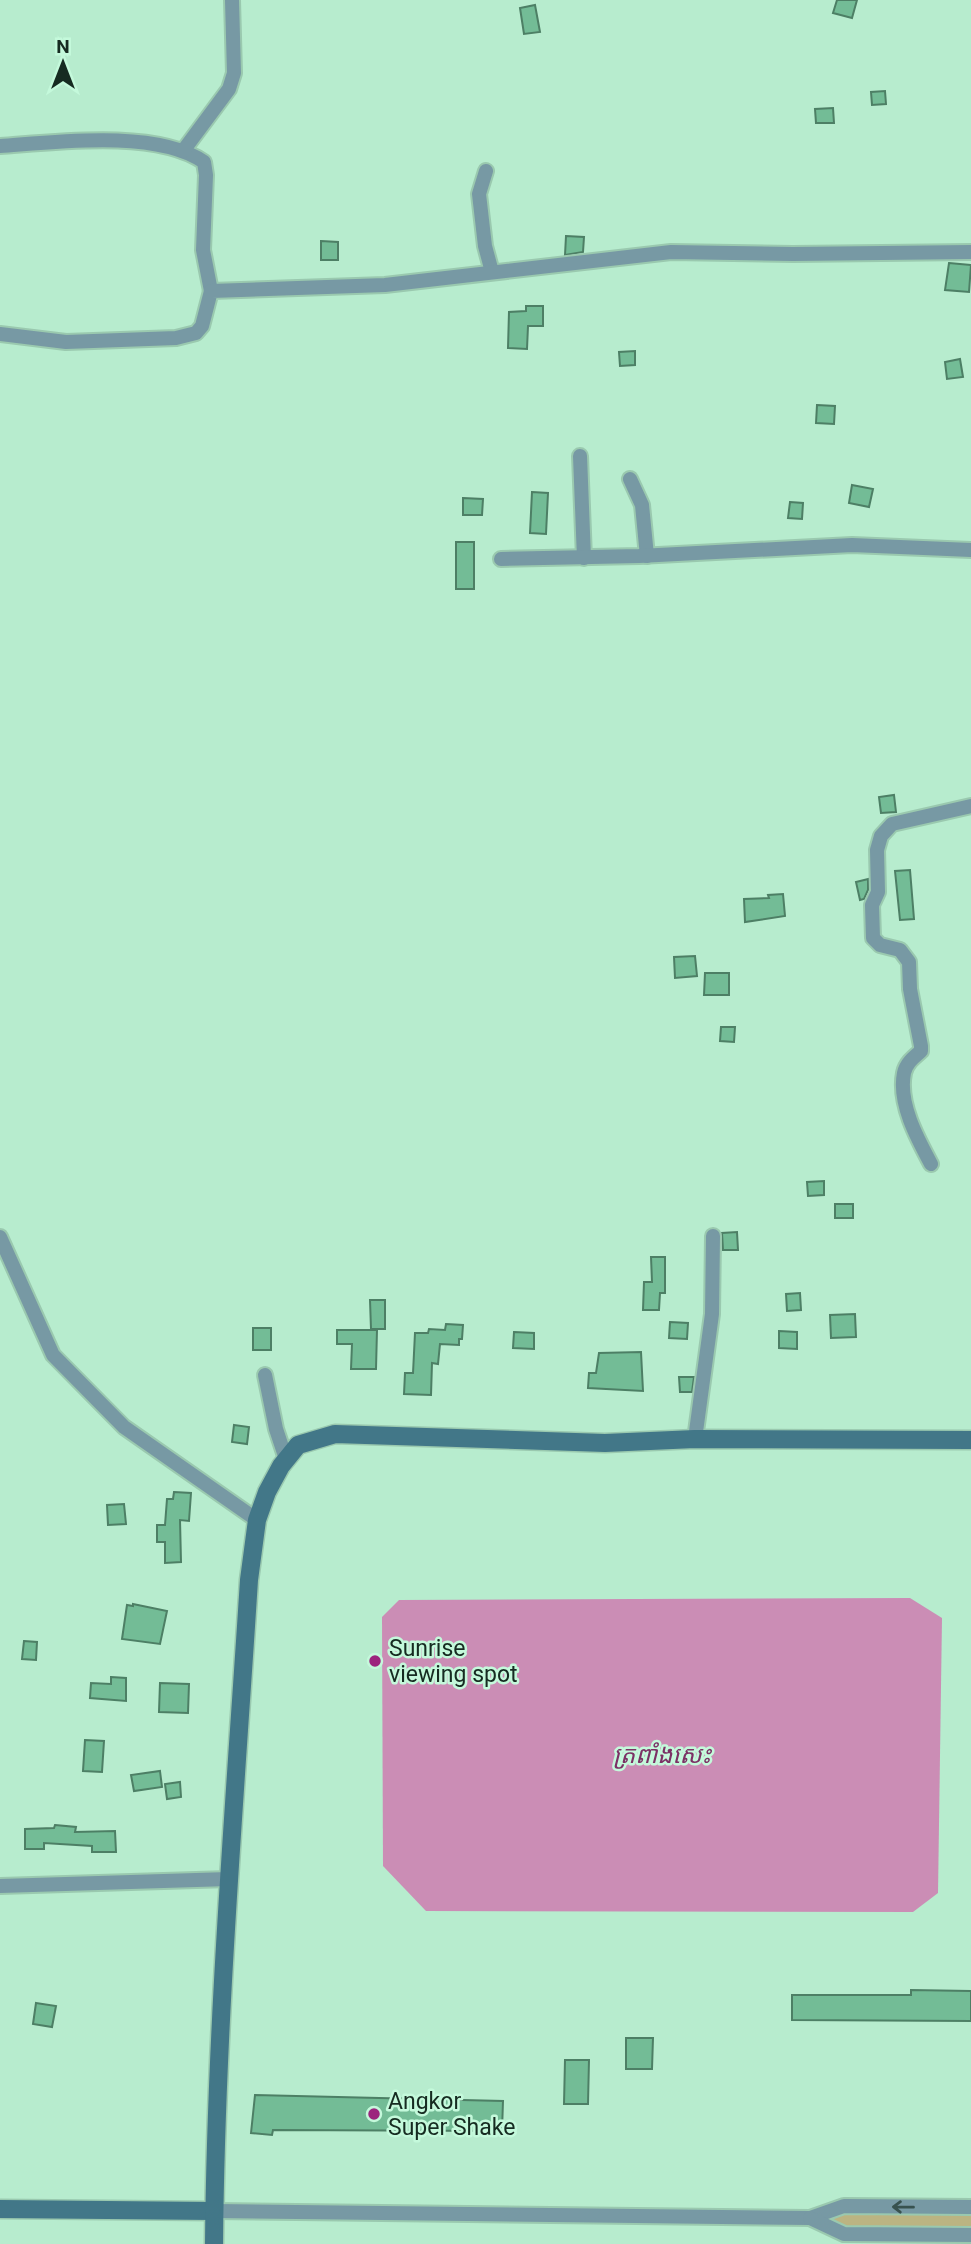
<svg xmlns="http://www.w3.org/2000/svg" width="971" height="2244" font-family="Roboto,'Noto Sans Khmer',sans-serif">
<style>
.green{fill:#bbb482}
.water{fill:#cb8db5}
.building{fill:#73bc96;stroke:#4d7f65;stroke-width:2}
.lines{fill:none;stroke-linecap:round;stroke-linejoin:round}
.street-casing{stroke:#9ac9af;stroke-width:18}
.secondary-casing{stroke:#9ac9af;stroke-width:21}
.street{stroke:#7799a4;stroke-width:14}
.secondary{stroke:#427788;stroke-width:18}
.oneway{stroke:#38524f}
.poi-dot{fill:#9c247d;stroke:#c4f9db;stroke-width:2.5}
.labels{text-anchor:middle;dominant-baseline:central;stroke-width:5;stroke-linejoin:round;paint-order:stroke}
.poi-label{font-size:23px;fill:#162b21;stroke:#c4f9db;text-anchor:start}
.water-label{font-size:24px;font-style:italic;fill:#7b3165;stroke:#c4f9db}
</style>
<rect width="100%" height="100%" fill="#b7ecce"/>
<!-- green -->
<polygon class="green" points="844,2206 971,2207 971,2235 844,2234 810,2218"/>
<!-- water -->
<polygon class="water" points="910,1598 942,1618 938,1893 913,1912 426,1911 383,1866 382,1617 399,1600"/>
<!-- building -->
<g class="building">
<polygon points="837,0 857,0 852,18 833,13"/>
<polygon points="535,5 540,32 524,34 520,8"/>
<polygon points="885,91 886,104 872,105 871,92"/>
<polygon points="833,108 834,123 816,123 815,109"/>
<polygon points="566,236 584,237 583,252 565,255"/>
<polygon points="321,241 338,242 338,260 321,260"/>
<polygon points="949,263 971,265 969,292 945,290"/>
<polygon points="526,306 543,306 543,326 528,326 527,349 508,348 509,312 526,311"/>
<polygon points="635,351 635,365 620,366 619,352"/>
<polygon points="960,359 963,377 947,379 945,362"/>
<polygon points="817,405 835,406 834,424 816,423"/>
<polygon points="852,485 873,489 869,507 849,503"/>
<polygon points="532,492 548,493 546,534 530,533"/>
<polygon points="463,498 483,499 482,515 463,515"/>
<polygon points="790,502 803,503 802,519 788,518"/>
<rect x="456" y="542" width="18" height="47"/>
<polygon points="894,795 896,812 881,813 879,797"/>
<polygon points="910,870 914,919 900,920 895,871"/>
<polygon points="868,879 868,890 864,899 860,900 856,882"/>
<polygon points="783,894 785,916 745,922 744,899 769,898 768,895"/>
<polygon points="695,956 697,976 675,978 674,957"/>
<polygon points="705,973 729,973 729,995 704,995"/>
<polygon points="721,1027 735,1027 734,1042 720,1041"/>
<polygon points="824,1181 824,1195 808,1196 807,1182"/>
<rect x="835" y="1204" width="18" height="14"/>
<polygon points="737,1232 738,1250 723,1250 722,1233"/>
<polygon points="651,1257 665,1257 665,1293 660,1293 659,1310 643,1310 644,1282 652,1282"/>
<polygon points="800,1293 801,1310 787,1311 786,1294"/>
<polygon points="370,1300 385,1300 385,1329 371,1329"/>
<polygon points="855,1314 856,1337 831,1338 830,1315"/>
<polygon points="670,1322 688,1323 687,1339 669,1338"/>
<polygon points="446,1324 463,1325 462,1339 459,1339 459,1345 440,1344 438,1364 432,1363 431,1395 404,1394 405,1373 413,1373 415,1333 428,1333 429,1329 445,1330"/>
<rect x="253" y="1328" width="18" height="22"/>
<polygon points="337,1330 377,1330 376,1369 351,1369 352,1344 337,1344"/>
<polygon points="779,1331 797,1332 797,1349 779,1348"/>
<polygon points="514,1332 534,1333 534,1349 513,1348"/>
<polygon points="641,1352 643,1391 588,1388 589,1373 596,1373 599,1353"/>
<polygon points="679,1377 694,1377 692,1392 680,1392"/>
<polygon points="234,1425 249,1427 247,1444 232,1442"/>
<polygon points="174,1492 191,1493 189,1521 180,1520 181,1562 165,1563 165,1542 157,1542 157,1525 165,1525 167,1499 173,1499"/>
<polygon points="124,1504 126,1524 108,1525 107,1505"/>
<polygon points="133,1604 167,1611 160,1644 122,1639 127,1605 133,1606"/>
<polygon points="24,1641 37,1642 36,1660 22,1659"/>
<polygon points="111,1677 126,1678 126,1701 90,1698 91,1683 111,1684"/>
<polygon points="160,1683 189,1684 188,1713 159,1712"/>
<polygon points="85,1740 104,1741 102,1772 83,1771"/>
<polygon points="160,1771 162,1787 134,1791 131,1775"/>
<polygon points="180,1782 181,1797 167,1799 165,1784"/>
<polygon points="55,1825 76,1827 75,1832 115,1831 116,1852 92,1852 92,1846 44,1843 44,1849 25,1849 25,1829 54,1828"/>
<polygon points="911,1990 971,1991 971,2021 792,2020 792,1995 911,1995"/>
<polygon points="36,2003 56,2006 52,2027 33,2024"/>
<polygon points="626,2038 653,2038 652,2069 626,2069"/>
<polygon points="565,2060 589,2060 588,2104 564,2104"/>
<polygon points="255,2095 503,2101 502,2131 273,2130 272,2135 251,2133"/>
</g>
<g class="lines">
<defs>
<g id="street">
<path d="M0 146C55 142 157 129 204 162L206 175 203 250 211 291"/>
<polyline points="183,151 229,89 234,73 232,0"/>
<polyline points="486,171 479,194 485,246 492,272"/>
<polyline points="0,334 66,342 176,338 196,333 202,326 211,291 385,285 671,252 793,254 971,252"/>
<polyline points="580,456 584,558"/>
<polyline points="630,479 642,505 647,556"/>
<polyline points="501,559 639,556 852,545 971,550"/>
<path d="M931 1164C917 1138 898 1103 904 1073 906 1063 914 1057 921 1051V1046L910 989 909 962 900 950 880 945 873 938 872 905 878 892 877 850 881 836 892 824 971 806"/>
<polyline points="0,1237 53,1355 124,1427 257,1520"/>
<polyline points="265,1375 276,1429 286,1459"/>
<polyline points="695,1439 712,1314 713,1236"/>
<polyline points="0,1886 229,1879"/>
<polyline points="214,2211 810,2218 844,2206 971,2207"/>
<polyline points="810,2218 844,2234 971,2235"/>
</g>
<g id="secondary">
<polyline points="0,2209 214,2211"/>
<path d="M214 2244C216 2022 235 1801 249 1580L257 1520 267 1492 281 1466 298 1445 335 1434 605 1443 695 1439 971 1440"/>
</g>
</defs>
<!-- street casing -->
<use href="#street" class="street-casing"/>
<!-- secondary casing -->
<use href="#secondary" class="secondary-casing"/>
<!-- street -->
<use href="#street" class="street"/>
<!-- secondary -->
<use href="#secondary" class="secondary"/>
</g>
<!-- one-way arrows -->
<defs><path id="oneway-shaft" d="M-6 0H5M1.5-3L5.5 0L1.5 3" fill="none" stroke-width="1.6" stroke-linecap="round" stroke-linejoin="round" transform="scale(1.75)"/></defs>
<use class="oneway" href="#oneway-shaft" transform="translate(903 2207) rotate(-179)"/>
<!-- markers -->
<g class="poi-dot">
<circle cx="375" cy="1661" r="7"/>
<circle cx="374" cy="2114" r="7"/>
</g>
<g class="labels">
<!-- poi labels -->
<g class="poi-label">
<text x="389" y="1648">Sunrise<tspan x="389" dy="26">viewing spot</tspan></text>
<text x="388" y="2101">Angkor<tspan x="388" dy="26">Super Shake</tspan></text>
</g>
<!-- water labels -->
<g class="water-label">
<text x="662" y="1755">ត្រពាំងសេះ</text>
</g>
</g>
<!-- north arrow -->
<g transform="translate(63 63)" stroke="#c4f9db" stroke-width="5" paint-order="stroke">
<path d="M0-5L12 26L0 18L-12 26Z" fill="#162b21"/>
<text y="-10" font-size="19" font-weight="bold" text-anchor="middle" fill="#162b21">N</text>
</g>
</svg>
